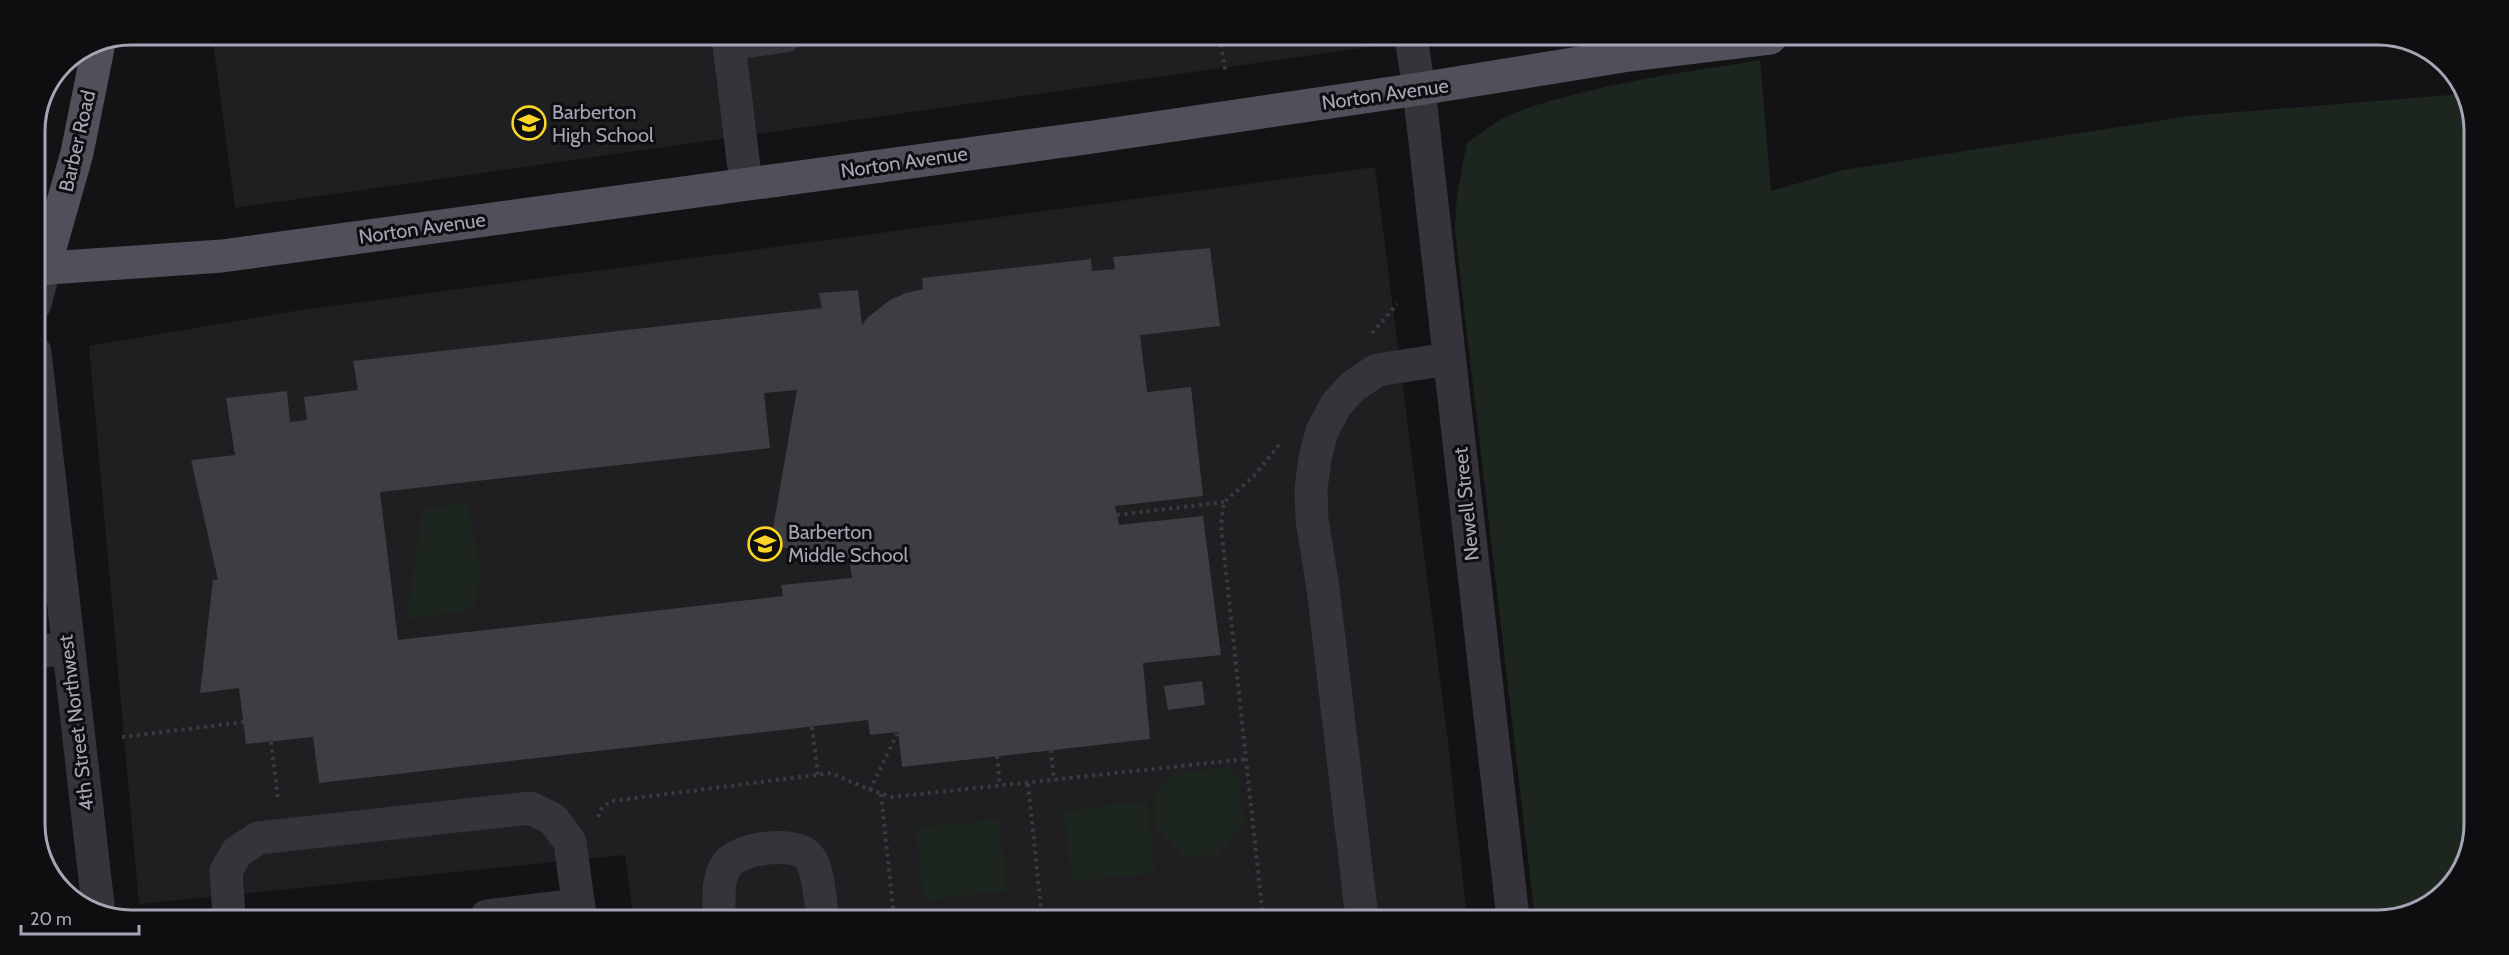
<svg xmlns="http://www.w3.org/2000/svg" width="2509" height="955" font-family="Cabin,sans-serif">
<style>
.built{fill:#1f1f22}
.green{fill:#1d251f}
.building{fill:#3d3d42;fill-rule:evenodd}
.lines{fill:none;stroke-linecap:round;stroke-linejoin:round}
.path{stroke:#3a3a41;stroke-width:4;stroke-dasharray:3 4.5;stroke-linecap:butt}
.minor{stroke:#34343a;stroke-width:33}
.major{stroke:#4f5059;stroke-width:33}
.labels{text-anchor:middle;dominant-baseline:central;stroke-width:6;stroke-linejoin:round;paint-order:stroke}
.street-label{font-size:20px;fill:#a4a6b6;stroke:#0e0e10}
.poi-label{font-size:20px;fill:#a4a6b6;stroke:#0e0e10;text-anchor:start}
.rim{fill:none;stroke:#a4a6b6;stroke-width:3}
</style>
<rect width="100%" height="100%" fill="#131315"/>
<!-- built -->
<g class="built">
<polygon points="212,35 1432,38 235,208"/>
<polygon points="1375,167 1448,742 1467,918 633,916 625,855 139,904 89,346 295,311"/>
</g>
<!-- green -->
<g class="green">
<path d="M1760 60 1771 191 1843 170 2189 116 2463 94 2474 125 2469 855 2432 904 2378 920 1535 919 1455 231 1457 194 1467 143C1482 133 1498 119 1514 113 1588 85 1682 73 1760 60Z"/>
<polygon points="467,503 481,574 473,609 407,619 423,508"/>
<polygon points="1227,767 1239,778 1244,825 1218,854 1188,859 1155,826 1153,798 1172,774"/>
<polygon points="1147,801 1155,873 1072,882 1064,811"/>
<polygon points="999,819 1007,891 924,900 916,828"/>
</g>
<!-- building -->
<g class="building">
<polygon points="337,35 417,35 417,37 338,46"/>
<path d="M1210 248 1220 326 1140 335 1147 392 1191 387 1203 496 1115 506 1119 525 1203 516 1221 655 1143 663 1150 739 902 767 898 732 870 735 868 720 319 783 313 737 246 744 239 688 200 693 213 580H218L191 460 235 455 226 398 287 391 290 422 307 420 304 397 358 390 353 361 822 308 819 293 858 290 862 325 867 318 890 300 906 293 923 289 922 278 1091 259 1092 271 1115 269 1113 257ZM797 390 770 545 849 559 852 578 781 585 783 596 398 640 380 492 770 448 764 393Z"/>
<polygon points="1202,681 1205,705 1168,710 1164,686"/>
</g>
<g class="lines">
<!-- path -->
<g class="path">
<polyline points="1220,37 1225,70"/>
<polyline points="1372,333 1397,304"/>
<polyline points="1117,515 1224,502"/>
<polyline points="812,727 818,775"/>
<polyline points="122,737 244,722"/>
<polyline points="271,742 278,800"/>
<polyline points="1051,750 1054,781"/>
<polyline points="997,756 1000,786"/>
<polyline points="1028,784 1042,917"/>
<polyline points="870,790 898,732"/>
<polyline points="881,794 894,917"/>
<polyline points="598,817 602,807 612,801 831,773 870,790 892,797 1246,759"/>
<polyline points="1263,918 1221,525 1224,502 1254,476 1279,445"/>
</g>
<!-- minor -->
<g class="minor">
<polyline points="728,36 746,184"/>
<polyline points="1411,37 1419,89 1513,918"/>
<polyline points="729,44 785,36"/>
<polyline points="35,304 44,269"/>
<polyline points="35,352 99,914"/>
<polyline points="35,652 68,648"/>
<polyline points="229,916 226,871 237,852 258,838 530,808 553,819 570,842 580,916"/>
<polyline points="487,916 578,905"/>
<path d="M719 917C719 900 717 876 728 863 741 848 792 841 807 855 820 868 819 899 823 917"/>
<polyline points="1362,918 1323,588 1312,520 1311,488 1315,459 1322,431 1336,405 1352,387 1377,370 1449,359"/>
</g>
<!-- major -->
<g class="major">
<polyline points="35,269 222,256 1093,137 1419,89 1629,55 1770,38"/>
<polyline points="44,269 77,153 98,48"/>
</g>
</g>
<!-- icons -->
<defs>
<symbol id="school-ring" viewBox="-11 -11 22 22"><circle r="9.5" fill="#0e0e10" stroke="#fad525" stroke-width="1.5"/><path d="M0-5L7-2L0 1L-7-2ZM-4 1L0 2.5L4 1V4Q0 6-4 4Z" fill="#fad525"/></symbol>
</defs>
<g fill-rule="evenodd">
<use href="#school-ring" x="510" y="104" width="38" height="38"/>
<use href="#school-ring" x="746" y="525" width="38" height="38"/>
</g>
<g class="labels">
<!-- street labels -->
<g class="street-label">
<text transform="translate(1385 94) rotate(-8)">Norton Avenue</text>
<text transform="translate(77 141) rotate(-77)">Barber Road</text>
<text transform="translate(904 162) rotate(-8)">Norton Avenue</text>
<text transform="translate(422 228) rotate(-8)">Norton Avenue</text>
<text transform="translate(1466 504) rotate(-96)">Newell Street</text>
<text transform="translate(76 723) rotate(-97)">4th Street Northwest</text>
</g>
<!-- poi labels -->
<g class="poi-label">
<text x="552" y="112">Barberton<tspan x="552" dy="23">High School</tspan></text>
<text x="788" y="532">Barberton<tspan x="788" dy="23">Middle School</tspan></text>
</g>
</g>
<!-- crop -->
<path d="M0 0H2509V955H0ZM131 45H2378A86 86 0 0 1 2464 131V824A86 86 0 0 1 2378 910H131A86 86 0 0 1 45 824V131A86 86 0 0 1 131 45Z" fill="#0e0e10" fill-rule="evenodd"/>
<path class="rim" d="M131 45H2378A86 86 0 0 1 2464 131V824A86 86 0 0 1 2378 910H131A86 86 0 0 1 45 824V131A86 86 0 0 1 131 45Z"/>
<!-- scale -->
<path d="M21 925v9h118v-9" fill="none" stroke="#a4a6b6" stroke-width="3"/>
<text x="30" y="925" font-size="18" fill="#a4a6b6" stroke="#0e0e10" stroke-width="4.5" paint-order="stroke">20 m</text>
</svg>
